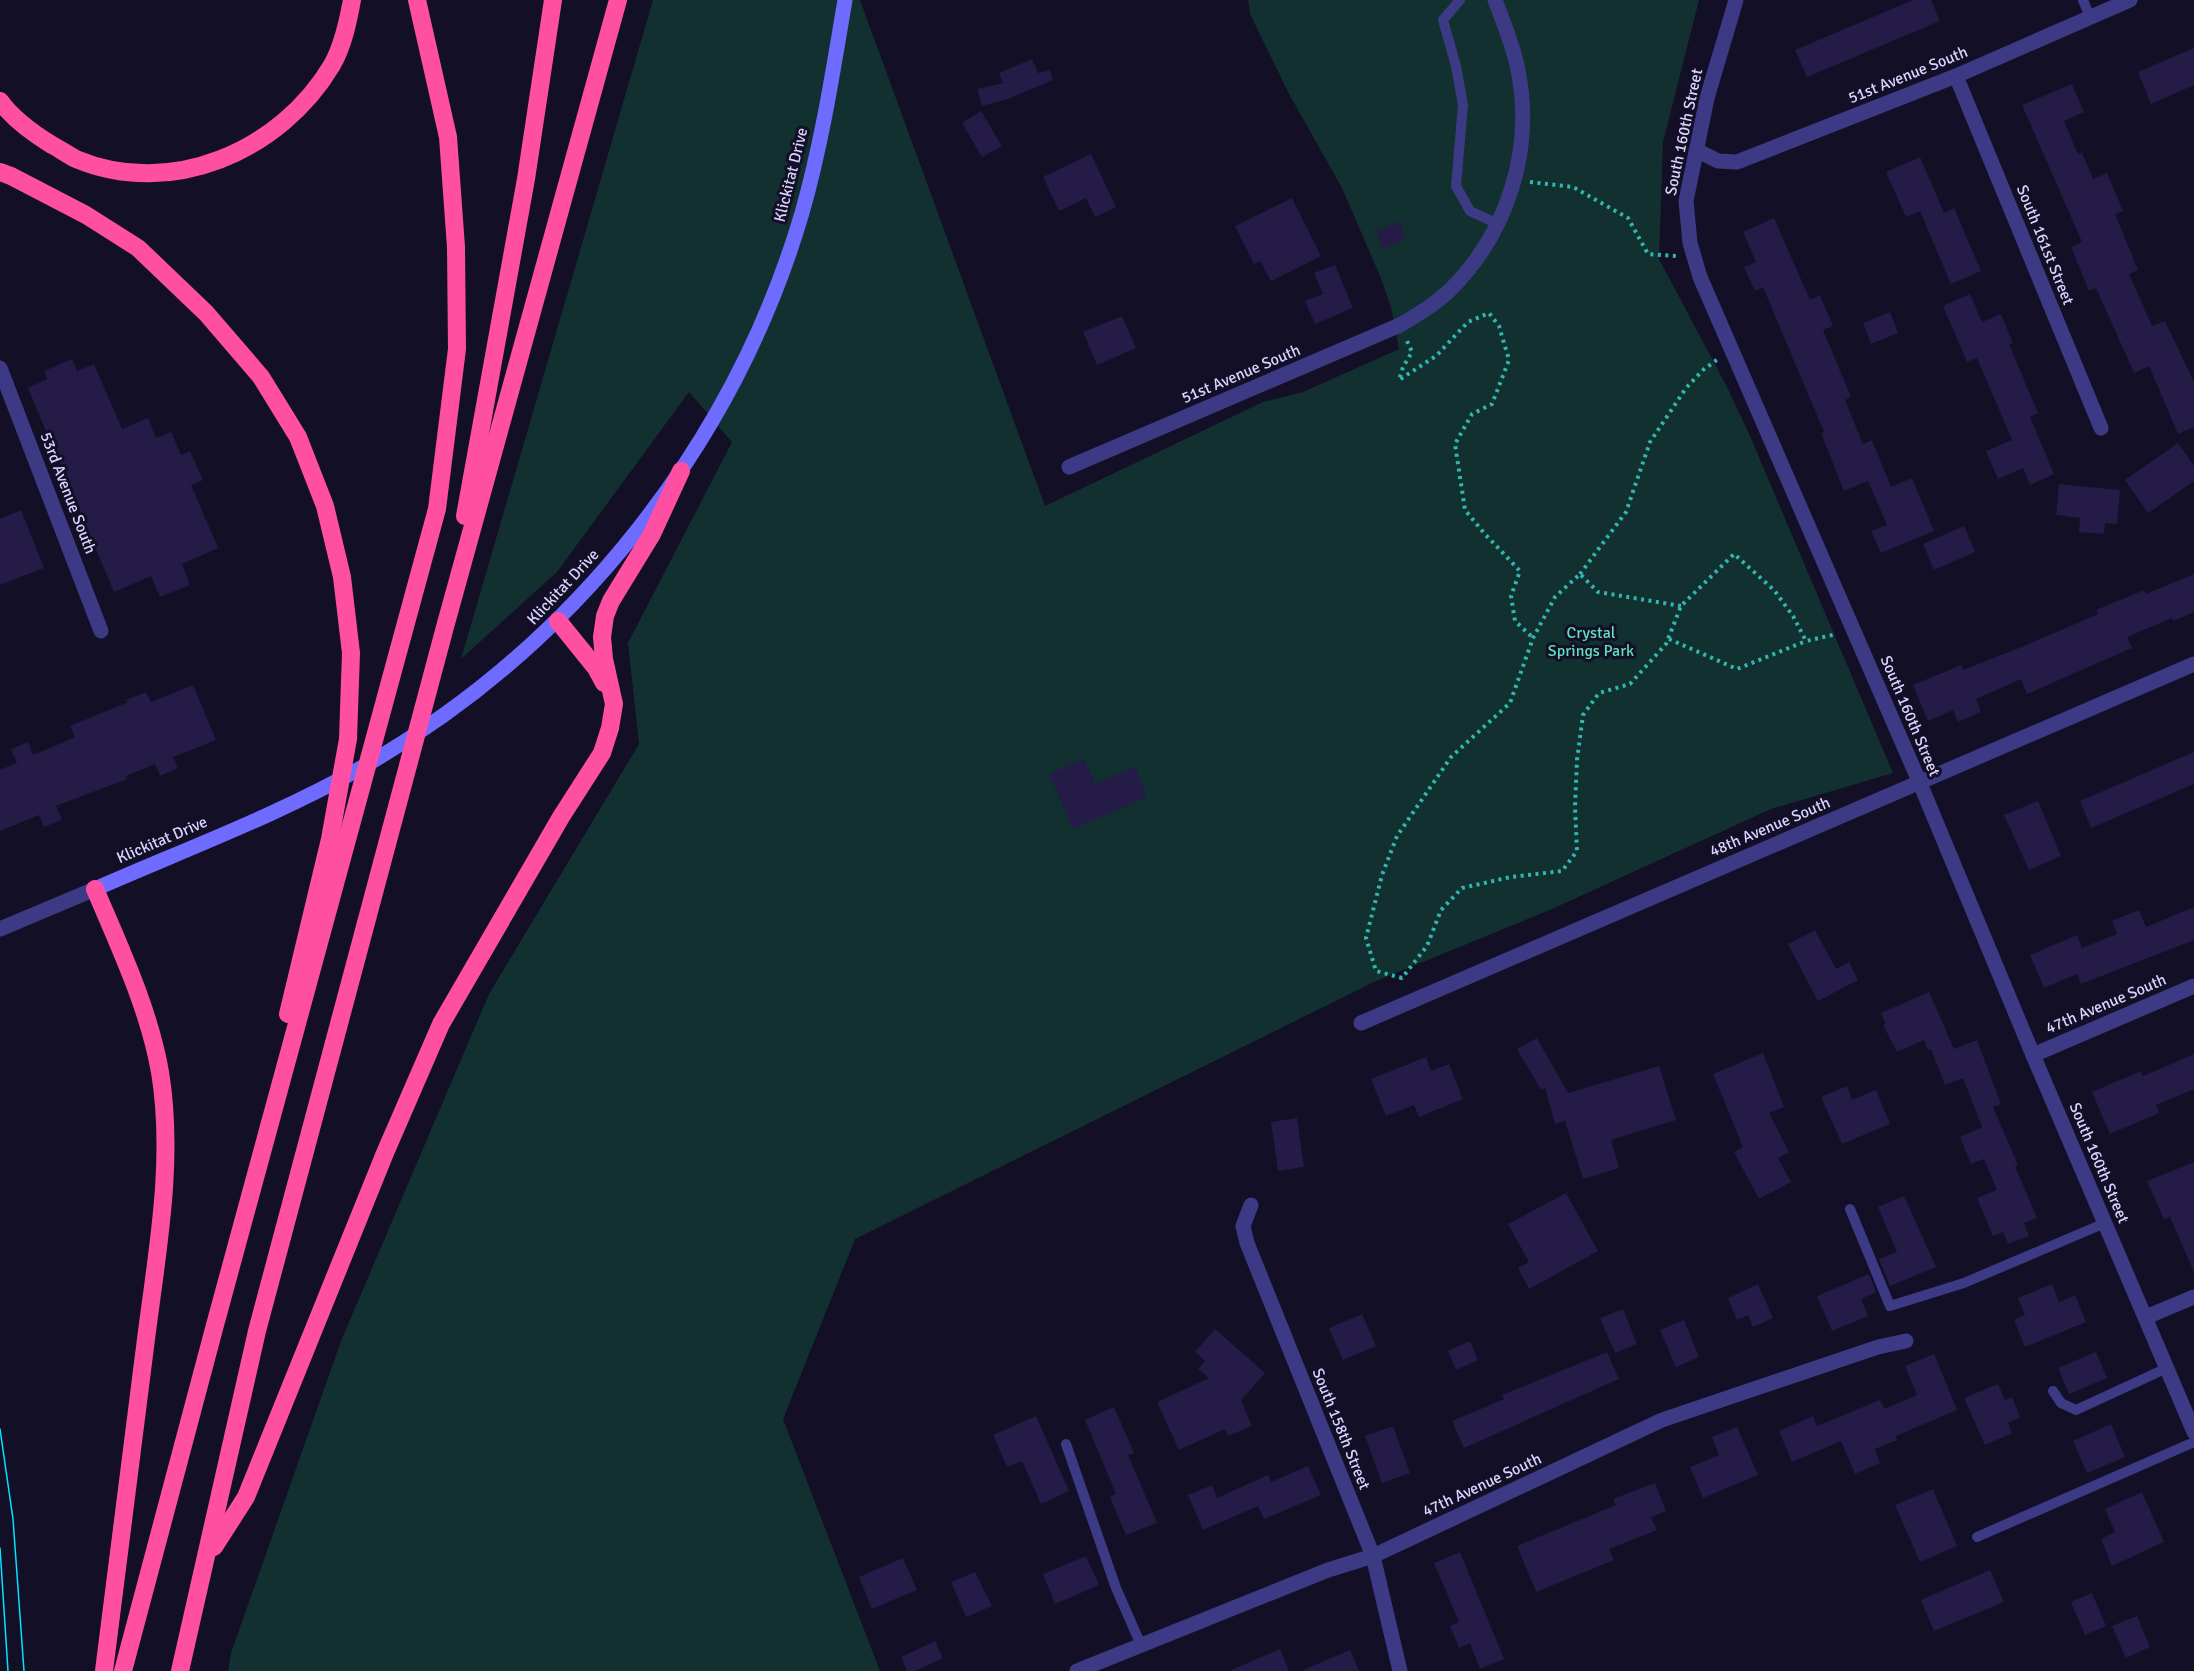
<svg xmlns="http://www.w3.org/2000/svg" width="2194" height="1671" font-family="Signika,sans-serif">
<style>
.green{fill:#12302f}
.building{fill:#241b47}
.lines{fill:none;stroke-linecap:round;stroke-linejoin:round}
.path{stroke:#2fb8b0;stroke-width:4;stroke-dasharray:3 4.5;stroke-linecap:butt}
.service{stroke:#3d3a85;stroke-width:10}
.minor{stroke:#3d3a85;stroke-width:15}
.tertiary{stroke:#3d3a85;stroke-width:15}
.secondary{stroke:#6f6bff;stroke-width:15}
.motorway{stroke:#ff4fa3;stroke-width:18}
.tram{stroke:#00e5ff;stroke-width:1.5}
.labels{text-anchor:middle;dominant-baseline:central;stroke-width:6;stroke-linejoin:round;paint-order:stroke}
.street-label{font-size:16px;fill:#d9d4ff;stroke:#130f26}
.park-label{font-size:16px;fill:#5fe0c0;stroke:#130f26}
</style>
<rect width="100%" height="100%" fill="#130f26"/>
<!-- green -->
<polygon class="green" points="653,0 860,0 1045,506 1263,402 1303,392 1399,349 1391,307 1380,276 1342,188 1289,94 1250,14 1248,0 1699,0 1663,142 1659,259 1728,389 1750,436 1893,773 1771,809 1552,909 1374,982 855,1239 783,1419 880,1671 228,1671 231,1653 341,1341 489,994 639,744 628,643 732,442 689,392 557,572 461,659"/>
<!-- building -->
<g class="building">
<polygon points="1913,0 1931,0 1940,21 1807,77 1795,50"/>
<polygon points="2194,48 2194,85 2151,104 2138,72"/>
<polygon points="1032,59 1038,73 1050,70 1053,80 1008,99 982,106 977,89 1003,83 999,73"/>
<polygon points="2072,84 2084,112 2064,121 2078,154 2082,153 2093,179 2107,173 2123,211 2115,214 2138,270 2129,274 2152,326 2165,321 2194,382 2194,427 2178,434 2149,366 2134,373 2096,288 2089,291 2071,247 2082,242 2022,105"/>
<polygon points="981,111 1002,146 982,157 962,123"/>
<polygon points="1091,154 1116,207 1095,217 1086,198 1059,211 1043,177"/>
<polygon points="1920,157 1944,213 1954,208 1981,271 1951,284 1920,211 1906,217 1886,172"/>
<polygon points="1292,198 1321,256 1271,281 1260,261 1254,264 1235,226"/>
<polygon points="1774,218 1810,300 1820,295 1833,326 1823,330 1851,397 1845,400 1863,444 1872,440 1891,487 1912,478 1934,531 1881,553 1871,531 1887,525 1868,481 1844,491 1821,433 1824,432 1763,287 1755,291 1744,267 1756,262 1743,232"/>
<polygon points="1399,221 1406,238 1383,249 1376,231"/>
<polygon points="1335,265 1353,308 1315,324 1305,301 1323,294 1314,273"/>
<polygon points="1970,294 1982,322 2001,314 2013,343 2009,344 2038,413 2030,417 2054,474 2030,485 2023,468 1998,479 1986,451 2012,440 1977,358 1967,362 1943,306"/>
<polygon points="1890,312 1898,333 1871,344 1863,323"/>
<polygon points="1122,316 1136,348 1097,365 1083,332"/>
<polygon points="72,359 77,371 94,364 122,429 148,418 156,438 171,432 181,455 190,451 203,480 191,485 218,548 182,564 190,585 160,597 151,576 114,592 28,388 47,379 44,371"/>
<polygon points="2178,443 2194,466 2194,481 2148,513 2125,480"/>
<polygon points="2059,484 2120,490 2117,524 2105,523 2104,534 2079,532 2080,518 2056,515"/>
<polygon points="21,510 44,568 0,585 0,519"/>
<polygon points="1964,526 1975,552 1934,570 1923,544"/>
<polygon points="2194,574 2194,612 2173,621 2172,618 2127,637 2132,648 2027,694 2021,679 1976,699 1981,712 1958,722 1953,710 1928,721 1913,685 1961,665 1963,670 2024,646 2098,614 2096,610 2144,590 2146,594"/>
<polygon points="193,685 216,740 173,757 178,768 160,776 155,764 126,776 127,779 56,806 62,820 44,827 39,815 0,831 0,770 17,763 11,749 28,742 33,755 75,737 70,726 128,702 126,700 146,692 151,702"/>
<polygon points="2194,752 2194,784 2091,828 2080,801"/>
<polygon points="1084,759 1095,784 1135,767 1147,797 1073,829 1049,774"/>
<polygon points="2038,801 2061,856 2029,870 2004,815"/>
<polygon points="2194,907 2194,940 2081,984 2077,974 2044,988 2030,955 2077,935 2082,948 2117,934 2112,921 2139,910 2146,927"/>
<polygon points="1815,930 1836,969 1849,962 1858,980 1818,1001 1788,944"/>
<polygon points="1929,992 1954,1049 1977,1040 2001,1104 1993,1107 2018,1165 2015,1166 2037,1218 2024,1223 2029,1236 2008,1244 2003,1232 1993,1236 1977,1198 1997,1190 1984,1159 1971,1164 1960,1137 1982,1127 1963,1078 1945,1085 1931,1049 1928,1050 1924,1040 1897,1052 1883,1025 1886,1024 1881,1013"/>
<polygon points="1537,1038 1568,1093 1659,1066 1676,1120 1611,1140 1619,1168 1583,1179 1565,1121 1555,1124 1545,1088 1541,1090 1517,1049"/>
<polygon points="1763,1053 1784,1107 1769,1113 1789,1152 1778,1158 1791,1182 1759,1199 1734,1152 1743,1147 1713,1074"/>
<polygon points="2194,1054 2194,1089 2156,1105 2159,1113 2110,1134 2092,1092 2141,1071 2143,1076"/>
<polygon points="1426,1057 1431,1071 1449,1064 1463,1099 1419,1117 1414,1105 1386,1116 1371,1079"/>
<polygon points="1847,1086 1852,1100 1876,1090 1890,1124 1842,1144 1821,1097"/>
<polygon points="1297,1118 1304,1167 1278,1171 1271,1122"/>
<polygon points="2194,1162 2194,1272 2170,1217 2164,1219 2147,1181"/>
<polygon points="1566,1193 1598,1251 1529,1289 1518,1268 1529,1262 1508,1224"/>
<polygon points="1904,1196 1936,1267 1890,1286 1879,1259 1897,1252 1878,1207"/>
<polygon points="1869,1274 1876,1292 1861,1299 1868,1316 1832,1331 1817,1296"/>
<polygon points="1758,1284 1773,1318 1753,1327 1748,1315 1737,1320 1728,1298"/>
<polygon points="2052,1284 2059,1302 2075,1295 2086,1322 2025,1347 2014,1320 2025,1315 2018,1298"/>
<polygon points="1623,1309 1637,1344 1615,1353 1600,1318"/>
<polygon points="1362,1314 1376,1346 1343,1360 1329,1328"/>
<polygon points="1684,1320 1699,1357 1676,1367 1660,1330"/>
<polygon points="1215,1329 1265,1373 1241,1400 1252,1426 1228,1436 1225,1429 1179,1450 1157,1402 1209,1378 1198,1369 1205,1361 1195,1352"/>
<polygon points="1470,1341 1478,1360 1456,1370 1448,1351"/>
<polygon points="1607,1352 1619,1379 1464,1448 1452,1421 1504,1399 1502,1395"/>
<polygon points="2096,1352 2107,1378 2069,1394 2058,1368"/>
<polygon points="1934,1354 1957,1410 1896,1436 1897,1440 1875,1449 1880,1463 1855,1474 1841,1441 1792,1462 1779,1431 1813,1416 1817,1426 1880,1400 1884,1409 1917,1395 1905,1366"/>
<polygon points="1998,1384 2005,1400 2012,1397 2020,1417 2008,1423 2012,1433 1985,1445 1964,1398"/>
<polygon points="1114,1407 1134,1453 1128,1455 1157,1523 1126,1535 1110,1497 1116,1494 1085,1420"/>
<polygon points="1036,1416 1069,1491 1041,1504 1022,1461 1007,1467 993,1435"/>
<polygon points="2111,1424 2125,1457 2087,1473 2073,1441"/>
<polygon points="1393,1426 1410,1473 1382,1483 1365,1436"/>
<polygon points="1737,1427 1758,1475 1703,1498 1690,1467 1719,1455 1712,1437"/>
<polygon points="1308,1466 1321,1495 1264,1519 1258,1506 1203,1530 1188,1495 1212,1485 1217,1498 1268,1475 1271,1482"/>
<polygon points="1655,1483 1666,1511 1651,1517 1657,1530 1609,1549 1614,1560 1536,1592 1517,1546 1616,1505 1613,1499"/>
<polygon points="1933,1489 1957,1546 1920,1562 1895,1505"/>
<polygon points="2142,1492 2164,1542 2112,1566 2101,1539 2115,1532 2105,1509"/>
<polygon points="1460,1552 1504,1659 1480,1669 1470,1643 1459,1648 1450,1626 1459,1622 1434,1563"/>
<polygon points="1086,1556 1099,1585 1055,1604 1043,1574"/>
<polygon points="903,1558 917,1590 872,1609 859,1577"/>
<polygon points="1990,1570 2004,1602 1934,1631 1921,1600"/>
<polygon points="975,1572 992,1606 966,1617 951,1582"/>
<polygon points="2092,1593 2106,1626 2085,1635 2071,1602"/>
<polygon points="2137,1616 2150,1647 2126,1658 2112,1626"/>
<polygon points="935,1641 943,1658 915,1671 907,1671 901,1657"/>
<polygon points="1280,1649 1289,1671 1229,1671"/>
<polygon points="1350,1650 1359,1671 1301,1671"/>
</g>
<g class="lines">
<!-- path -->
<g class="path">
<polyline points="1530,182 1573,187 1628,218 1648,254 1676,256"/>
<polyline points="1407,341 1412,352 1403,367 1399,380 1436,356 1468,322 1489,313 1499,326 1509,360 1492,404 1472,414 1455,444 1465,510 1484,533 1520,571 1511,596 1515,621 1533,638"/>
<polyline points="1580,574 1626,512 1650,442 1686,388 1703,370 1718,359"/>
<polyline points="1681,606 1598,592 1580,574 1555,597 1533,638 1510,703 1451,757 1397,836 1382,875 1366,938 1376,971 1402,978 1427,946 1441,910 1462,888 1511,877 1562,871 1577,851 1575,807 1577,760 1583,715 1599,693 1630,684 1666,644 1681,606 1734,554 1774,590 1793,616 1806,641 1837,634"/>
<polyline points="1669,639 1737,669 1806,641"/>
</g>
<!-- service -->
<g class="service">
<polyline points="1460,0 1443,20 1456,66 1463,105 1456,186 1470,211 1498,224"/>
<polyline points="2083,0 2090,17"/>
<polyline points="1850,1209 1890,1306 1964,1283 2105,1223"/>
<polyline points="2053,1391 2061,1403 2076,1410 2167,1368"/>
<polyline points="1066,1444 1116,1588 1141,1645"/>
<polyline points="1977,1537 2194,1442"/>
</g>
<!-- minor -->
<g class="minor">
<polyline points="1956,76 2101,428"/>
<polyline points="1696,150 1718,161 1737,162 1956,76 2130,0"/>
<polyline points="0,368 101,631"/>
<path d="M1069 467 1400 325C1417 315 1434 305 1449 291 1509 232 1535 147 1517 65 1512 43 1503 21 1495 0"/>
<polyline points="1361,1023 2194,664"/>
<polyline points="2033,1055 2194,986"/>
<polyline points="1251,1205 1243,1226 1247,1243 1373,1556 1400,1671"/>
<polyline points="2146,1317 2194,1297"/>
<polyline points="1077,1671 1328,1570 1373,1556 1662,1420 1878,1347 1906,1341"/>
</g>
<!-- tertiary -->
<g class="tertiary">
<polyline points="1736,0 1707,98 1686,201 1690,243 1700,277 1919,781 2033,1055 2194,1432"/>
<polyline points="0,929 95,889"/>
</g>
<!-- secondary -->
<path class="secondary" d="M95 889C186 849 281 814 366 765 575 645 734 444 802 213 822 143 833 71 845 0"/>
<!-- motorway -->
<g class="motorway">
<path d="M0 101C13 119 34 134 52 145 60 149 68 155 76 159 171 199 281 151 332 65 343 46 348 22 352 0"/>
<polyline points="0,172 11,176 86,215 138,248 206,313 261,377 298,437 325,506 342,577 351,653 348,739 330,839 288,1014"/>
<polyline points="465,516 526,179 553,0"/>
<polyline points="558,621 596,668 604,683"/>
<path d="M95 889C120 948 149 1009 160 1072 175 1163 156 1257 145 1347 131 1455 117 1563 104 1671"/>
<polyline points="214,1547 246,1497 385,1153 441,1024 561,817 602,753 610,728 614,704 604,659 602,637 605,616 611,601 652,534 681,471"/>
<polyline points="123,1671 215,1325 437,509 457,349 456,247 448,137 417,0"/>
<polyline points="180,1671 257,1331 445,627 618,0"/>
</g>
<!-- tram -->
<g class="tram">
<polyline points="0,1429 13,1519 24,1671"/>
<polyline points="0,1548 8,1671"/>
</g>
</g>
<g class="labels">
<!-- street labels -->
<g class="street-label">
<text transform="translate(1908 75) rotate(-22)">51st Avenue South</text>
<text transform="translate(1684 132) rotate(-78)">South 160th Street</text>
<text transform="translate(791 175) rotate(-76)">Klickitat Drive</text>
<text transform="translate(2045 245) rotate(68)">South 161st Street</text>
<text transform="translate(1241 374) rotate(-23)">51st Avenue South</text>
<text transform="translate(68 493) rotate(69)">53rd Avenue South</text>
<text transform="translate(563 587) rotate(-47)">Klickitat Drive</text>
<text transform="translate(1910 716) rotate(67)">South 160th Street</text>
<text transform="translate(1770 827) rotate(-23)">48th Avenue South</text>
<text transform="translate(162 840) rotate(-23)">Klickitat Drive</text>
<text transform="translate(2106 1004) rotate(-23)">47th Avenue South</text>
<text transform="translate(2099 1163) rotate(67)">South 160th Street</text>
<text transform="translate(1341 1429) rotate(68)">South 158th Street</text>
<text transform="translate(1482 1485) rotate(-25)">47th Avenue South</text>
</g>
<!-- park labels -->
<g class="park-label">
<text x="1591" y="633">Crystal<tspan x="1591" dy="18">Springs Park</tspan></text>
</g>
</g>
</svg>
